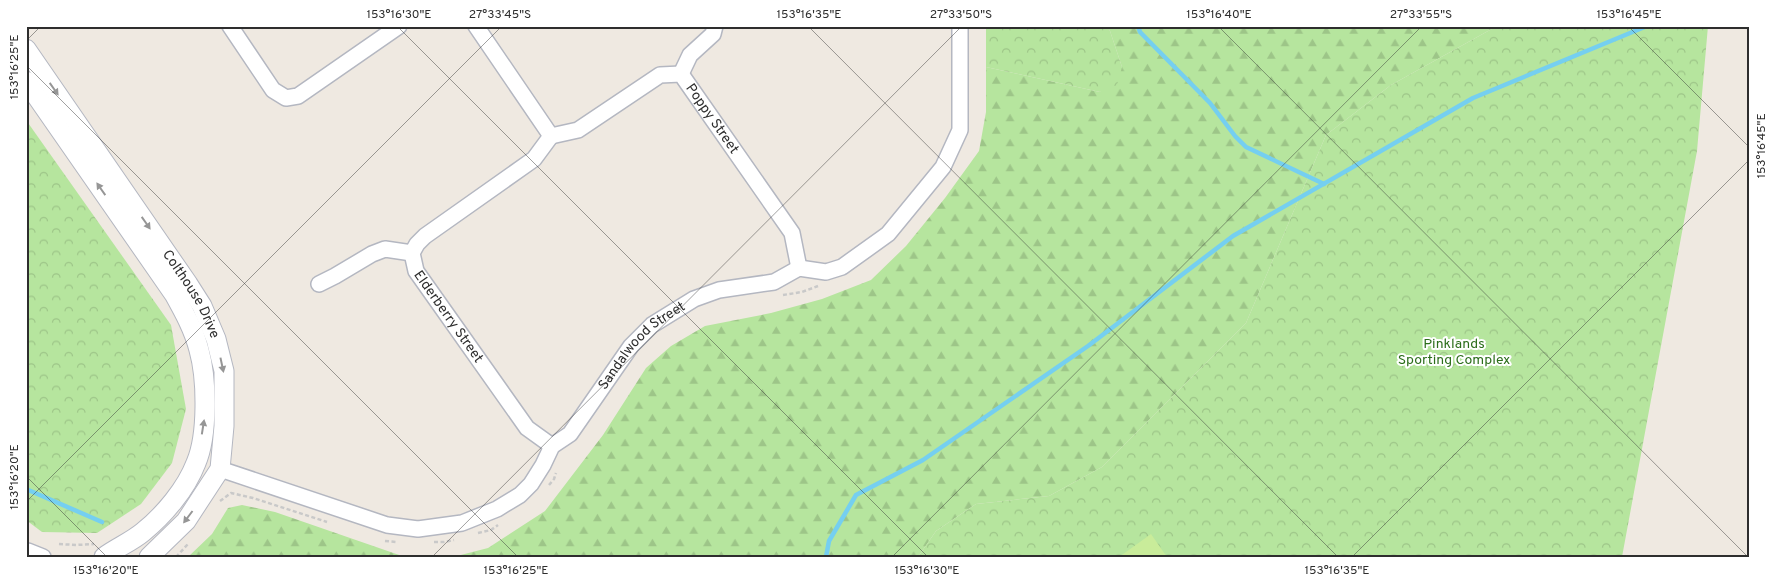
<svg xmlns="http://www.w3.org/2000/svg" width="1775" height="583" font-family="Overpass,sans-serif">
<style>
.forest{fill:url(#forest-firs)}
.park{fill:url(#park-crowns)}
.pitch{fill:#c9ec9a}
.lines{fill:none;stroke-linecap:round;stroke-linejoin:round}
.stream{stroke:#75cff0;stroke-width:4.5}
.minor-casing{stroke:#b4b7c1;stroke-width:18}
.tertiary-casing{stroke:#b4b7c1;stroke-width:21}
.path{stroke:#c9c9c9;stroke-width:2.5;stroke-dasharray:4 2.5;stroke-linecap:butt}
.minor{stroke:#fff;stroke-width:15}
.tertiary{stroke:#fff;stroke-width:19}
.oneway{fill:#969696}
.ticks{fill:none;stroke:#2e2e2e;stroke-width:1;stroke-opacity:0.45}
.labels{text-anchor:middle;dominant-baseline:central;stroke-width:4;stroke-linejoin:round;paint-order:stroke}
.street-label{font-size:14px;fill:#2e2e2e;stroke:#fff}
.park-label{font-size:14px;fill:#2c6e1b;stroke:#fff}
.neatline{fill:none;stroke:#2e2e2e;stroke-width:2}
.ticks-label{font-size:12px;text-anchor:middle;fill:#2e2e2e}
</style>
<defs>
<pattern id="forest-firs" width="22" height="20" patternUnits="userSpaceOnUse" patternTransform="scale(1.25)"><rect width="22" height="20" fill="#b6e59e"/><path d="M5 1l3.5 6h-7zM16 11l3.5 6h-7z" fill="#9dc588"/></pattern>
<pattern id="park-crowns" width="20" height="18" patternUnits="userSpaceOnUse" patternTransform="scale(1.25)"><rect width="20" height="18" fill="#b6e59e"/><path d="M2 6a3 3 0 1 1 6 0M12 15a3 3 0 1 1 6 0" fill="none" stroke="#9dc588"/></pattern>
</defs>
<rect width="100%" height="100%" fill="#efe9e1"/>
<!-- forest -->
<g class="forest">
<polygon points="1107,26 1497,26 1391,85 1326,135 1246,323 1102,467 1049,496 976,504 936,531 918,557 453,557 488,548 545,511 603,435 646,368 671,346 705,326 771,313 822,299 871,280 906,246 945,198 979,151 986,112 986,67 1100,92 1122,67 1110,31"/>
<polygon points="242,505 275,512 405,557 188,557 212,534 228,508"/>
</g>
<!-- park -->
<g class="park">
<polygon points="986,26 1107,26 1110,31 1122,67 1117,85 1100,92 986,67"/>
<polygon points="1497,26 1708,26 1697,151 1622,557 918,557 936,531 976,504 1049,496 1102,467 1246,323 1326,135 1391,85"/>
<polygon points="26,120 171,325 186,409 172,463 141,504 97,533 42,532 26,520"/>
</g>
<!-- pitch -->
<polygon class="pitch" points="1151,534 1167,557 1119,557"/>
<g class="lines">
<!-- stream -->
<g class="stream">
<polyline points="1138,26 1140,32 1210,103 1235,136 1246,147 1324,184"/>
<polyline points="26,489 102,522"/>
<polyline points="826,557 829,541 856,495 923,460 1088,346 1233,236 1473,98 1647,26"/>
</g>
<defs>
<g id="minor">
<polyline points="230,26 273,90 286,98 298,96 399,26"/>
<polyline points="476,26 551,136"/>
<polyline points="681,74 690,55 713,34 715,26"/>
<path id="s1" d="M551 136 534 159 425 236 417 244 412 253 416 271 527 428 552 446"/>
<path id="s2" d="M551 136 578 130 660 75 681 74 792 233 799 268"/>
<polyline points="319,284 335,276 372,254 385,249 412,253"/>
<path id="s3" d="M220 469 387 525 418 529 462 523 497 509 520 495 531 484 543 465 552 446 570 434 631 346 652 325 694 299 719 290 774 282 799 268 826 272 842 267 888 234 943 167 960 130V26"/>
<polyline points="28,551 43,557"/>
</g>
<g id="tertiary">
<path id="s4" d="M26 49 188 284 202 306 216 339 224 371V426L220 469 186 521 149 557"/>
<path d="M26 81 174 294C184 312 194 330 199 350 207 379 208 435 196 463 186 489 164 515 143 532 131 542 116 548 104 557"/>
</g>
</defs>
<!-- minor casing -->
<use href="#minor" class="minor-casing"/>
<!-- tertiary casing -->
<use href="#tertiary" class="tertiary-casing"/>
<!-- path -->
<g class="path">
<polyline points="783,295 802,292 818,286"/>
<polyline points="549,485 554,479 556,473"/>
<polyline points="220,501 231,493 253,498 327,522"/>
<polyline points="478,533 491,530 498,525"/>
<polyline points="385,541 396,542"/>
<polyline points="434,542 444,542 454,540"/>
<polyline points="59,544 76,545 94,544"/>
<polyline points="176,557 188,544"/>
</g>
<!-- minor -->
<use href="#minor" class="minor"/>
<!-- tertiary -->
<use href="#tertiary" class="tertiary"/>
</g>
<!-- one-way arrows -->
<defs><path id="oneway-solid" d="M-6-.8H1V-3.2L6.5 0L1 3.2V.8H-6Z" transform="scale(1.25)"/></defs>
<g class="oneway">
<use href="#oneway-solid" transform="translate(54 89) rotate(55)"/>
<use href="#oneway-solid" transform="translate(101 189) rotate(-125)"/>
<use href="#oneway-solid" transform="translate(146 223) rotate(55)"/>
<use href="#oneway-solid" transform="translate(222 365) rotate(78)"/>
<use href="#oneway-solid" transform="translate(203 427) rotate(-81)"/>
<use href="#oneway-solid" transform="translate(188 517) rotate(127)"/>
</g>
<!-- ticks -->
<path class="ticks" d="M397 26 928 557M808 26 1338 557M1218 26 1748 557M1628 26 1749 147M26 41 41 26M26 65 518 557M26 476 107 557M26 502 502 26M432 557 962 26M892 557 1422 26M1352 557 1749 160"/>
<g class="labels">
<!-- street labels -->
<g class="street-label">
<text stroke="none"><textPath href="#s2" startOffset="202">Poppy Street</textPath></text>
<text stroke="none"><textPath href="#s4" startOffset="296">Colthouse Drive</textPath></text>
<text stroke="none"><textPath href="#s1" startOffset="258">Elderberry Street</textPath></text>
<text stroke="none"><textPath href="#s3" startOffset="512">Sandalwood Street</textPath></text>
</g>
<!-- park labels -->
<g class="park-label">
<text x="1454" y="344">Pinklands<tspan x="1454" dy="16">Sporting Complex</tspan></text>
</g>
</g>
<!-- border -->
<rect width="1775" height="583" fill="none" stroke="#ffffff" stroke-width="55"/>
<rect x="28" y="28" width="1720" height="528" class="neatline"/>
<g class="ticks-label">
<text x="399" y="18">153°16'30"E</text>
<text x="500" y="18">27°33'45"S</text>
<text x="809" y="18">153°16'35"E</text>
<text x="961" y="18">27°33'50"S</text>
<text x="1219" y="18">153°16'40"E</text>
<text x="1421" y="18">27°33'55"S</text>
<text x="1629" y="18">153°16'45"E</text>
<text transform="translate(14 67) rotate(-90)" y="4">153°16'25"E</text>
<text transform="translate(1761 146) rotate(-90)" y="4">153°16'45"E</text>
<text transform="translate(14 477) rotate(-90)" y="4">153°16'20"E</text>
<text x="106" y="574">153°16'20"E</text>
<text x="516" y="574">153°16'25"E</text>
<text x="927" y="574">153°16'30"E</text>
<text x="1337" y="574">153°16'35"E</text>
</g>
</svg>
